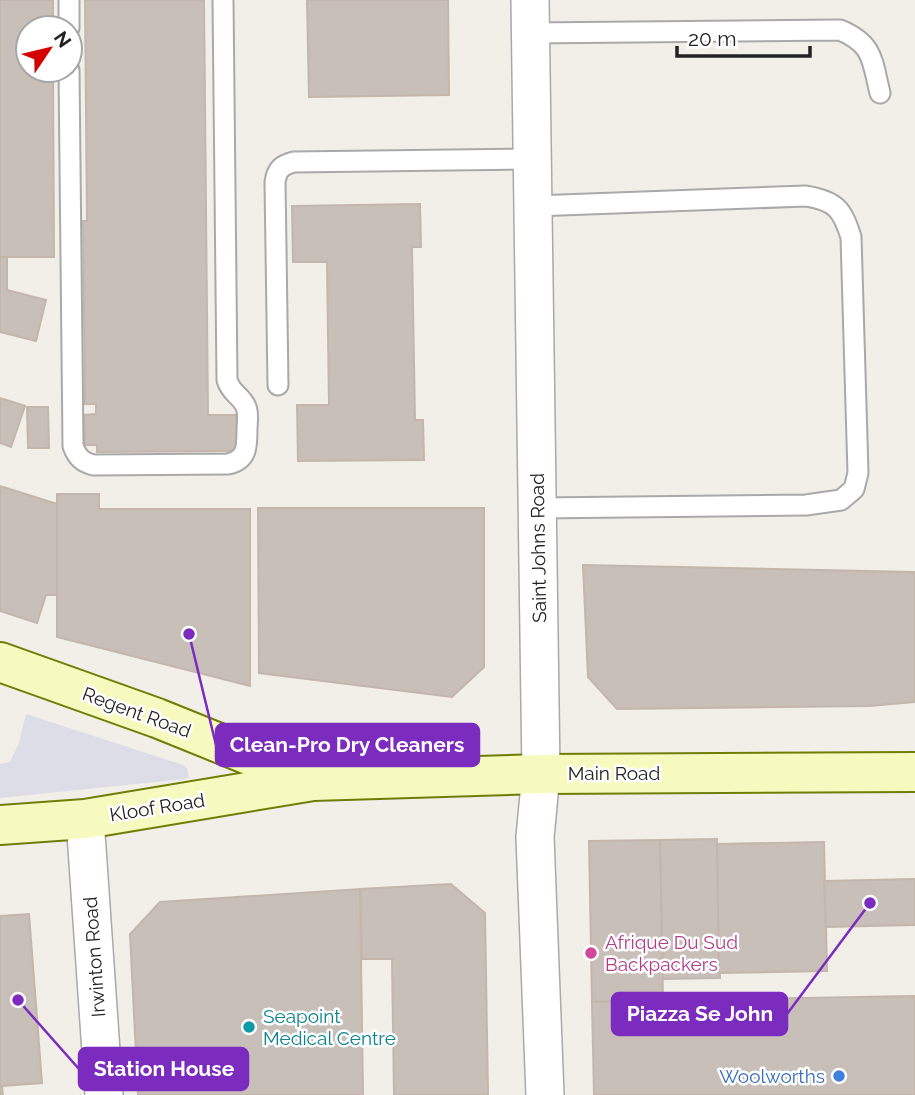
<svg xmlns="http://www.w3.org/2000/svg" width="915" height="1095" font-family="Raleway,sans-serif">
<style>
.plaza{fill:#dddde8}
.building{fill:#c7bfb8;stroke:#c4b6ab;stroke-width:2}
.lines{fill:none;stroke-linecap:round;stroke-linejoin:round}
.service-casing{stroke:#a9a9a9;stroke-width:23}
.minor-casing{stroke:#a9a9a9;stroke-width:40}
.secondary-casing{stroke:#707d05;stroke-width:42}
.service{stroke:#fff;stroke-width:19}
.minor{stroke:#fff;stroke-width:37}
.secondary{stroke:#f7fabf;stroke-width:38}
.hotel-dot{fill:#d1479c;stroke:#fff;stroke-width:2.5}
.culture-dot{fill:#0f9aa8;stroke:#fff;stroke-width:2.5}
.shop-dot{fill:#3f7fe0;stroke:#fff;stroke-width:2.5}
.labels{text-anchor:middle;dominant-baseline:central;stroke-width:5;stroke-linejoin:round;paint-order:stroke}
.street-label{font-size:19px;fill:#222;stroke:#fff}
.hotel-label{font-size:19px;fill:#b23c85;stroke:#fff;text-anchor:start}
.culture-label{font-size:19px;fill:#0d838f;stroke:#fff;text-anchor:start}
.shop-label{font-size:19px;fill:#366cbe;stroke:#fff;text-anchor:end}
.leader{fill:none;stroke:#7b2cbf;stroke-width:2.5}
.callout-dot{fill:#7b2cbf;stroke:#fff;stroke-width:2.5}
.callout{fill:#7b2cbf;stroke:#7b2cbf;stroke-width:2.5}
.callout-label{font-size:21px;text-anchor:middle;font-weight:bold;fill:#fff}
</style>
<rect width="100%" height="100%" fill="#f2efe9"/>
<!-- plaza -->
<polygon class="plaza" points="26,714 183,765 187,768 189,777 185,779 0,798 0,764 10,762 19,743"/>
<!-- building -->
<g class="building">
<polygon points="0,0 53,0 53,28 28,28 28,70 53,70 54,257 0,257"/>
<polygon points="85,0 204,0 208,415 237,415 237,451 97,452 97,445 85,445 84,415 96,414 96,404 85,404 83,221 87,221"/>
<polygon points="307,0 448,0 449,95 309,97"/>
<polygon points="420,204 421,247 412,247 415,420 423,420 424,460 298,461 297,405 329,405 327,262 293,262 292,206"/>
<polygon points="0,257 7,257 7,290 46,300 36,341 0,332"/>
<polygon points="0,398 25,406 11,447 0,443"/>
<polygon points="27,407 48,407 49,448 28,448"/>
<polygon points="0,486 57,504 57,595 46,595 37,623 0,611"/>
<polygon points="57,494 99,494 99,509 250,509 250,686 57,637"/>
<polygon points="258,508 484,508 484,667 452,697 259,673"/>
<polygon points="583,565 915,572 915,702 869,706 617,709 588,677"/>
<polygon points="717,839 720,978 663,979 660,840"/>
<polygon points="660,840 663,1000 592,1002 589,841"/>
<polygon points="824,842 827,971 719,973 717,844"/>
<polygon points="915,879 915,925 826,927 824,881"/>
<polygon points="451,884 485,913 488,1095 394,1095 392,959 362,959 360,889"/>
<polygon points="360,889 363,1095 138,1095 130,934 160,902"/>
<polygon points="29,914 42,1083 2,1086 3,1095 0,1095 0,916"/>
<polygon points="915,996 915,1095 594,1095 592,1002"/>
</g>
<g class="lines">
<defs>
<g id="service">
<polyline points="69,0 69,28"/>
<path d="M531 33 840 30C874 44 872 61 880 93"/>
<path d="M69 70 73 446C77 457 82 462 93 465L228 464C247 460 247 447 247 430 247 422 249 414 246 407 242 396 231 394 227 380L223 0"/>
<path d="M534 206 806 196C836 201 842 209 851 237L858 473 854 489 841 500 806 505 538 508"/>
<path d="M278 385 275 182C277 169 282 165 294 162L533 159"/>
</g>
<g id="minor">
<polyline points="530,0 541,774 535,837 545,1095"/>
<polyline points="85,819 104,1095"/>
</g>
<g id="secondary">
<polyline points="0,662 157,718 313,781"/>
<polyline points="0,825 85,819 313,781 541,774 915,772"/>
</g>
</defs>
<!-- service casing -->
<use href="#service" class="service-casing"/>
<!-- minor casing -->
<use href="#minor" class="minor-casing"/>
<!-- secondary casing -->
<use href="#secondary" class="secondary-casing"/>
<!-- service -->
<use href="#service" class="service"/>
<!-- minor -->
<use href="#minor" class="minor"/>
<!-- secondary -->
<use href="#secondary" class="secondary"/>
</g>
<!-- markers -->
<circle class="hotel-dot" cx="591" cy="953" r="7"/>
<circle class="culture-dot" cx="249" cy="1027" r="7"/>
<circle class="shop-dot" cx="839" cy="1076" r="7"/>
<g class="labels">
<!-- street labels -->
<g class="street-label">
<text transform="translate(538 548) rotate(-91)">Saint Johns Road</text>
<text transform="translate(137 712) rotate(20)">Regent Road</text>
<text x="614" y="773">Main Road</text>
<text transform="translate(157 807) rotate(-9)">Kloof Road</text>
<text transform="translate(94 957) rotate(-94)">Irwinton Road</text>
</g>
<!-- hotel labels -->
<g class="hotel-label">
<text x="605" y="942">Afrique Du Sud<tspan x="605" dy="22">Backpackers</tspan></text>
</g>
<!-- culture labels -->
<g class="culture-label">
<text x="263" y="1016">Seapoint<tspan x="263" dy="22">Medical Centre</tspan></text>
</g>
<!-- shop labels -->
<g class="shop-label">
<text x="825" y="1076">Woolworths</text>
</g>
</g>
<!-- callouts -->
<path class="leader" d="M189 634L216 745M870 903L787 1014M18 1000L79 1069"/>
<g class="callout-dot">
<circle cx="189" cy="634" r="7"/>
<circle cx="870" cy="903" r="7"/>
<circle cx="18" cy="1000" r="7"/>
</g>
<g class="callout">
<rect x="216" y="724" width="263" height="42" rx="7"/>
<rect x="612" y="993" width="175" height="42" rx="7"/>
<rect x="79" y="1048" width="169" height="42" rx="7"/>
</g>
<g class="callout-label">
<text x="347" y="752">Clean-Pro Dry Cleaners</text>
<text x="700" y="1021">Piazza Se John</text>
<text x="164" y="1076">Station House</text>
</g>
<!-- north arrow -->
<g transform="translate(49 49) rotate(55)"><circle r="33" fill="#ffffff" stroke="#a7a7a7" stroke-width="2"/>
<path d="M0-5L12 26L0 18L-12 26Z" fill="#d40000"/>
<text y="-10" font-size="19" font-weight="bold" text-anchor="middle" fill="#222222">N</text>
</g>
<!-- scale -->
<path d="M677 46v10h133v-10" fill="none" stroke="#222222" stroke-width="3.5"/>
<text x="688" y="46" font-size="21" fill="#222222" stroke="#ffffff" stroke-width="5" paint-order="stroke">20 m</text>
</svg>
